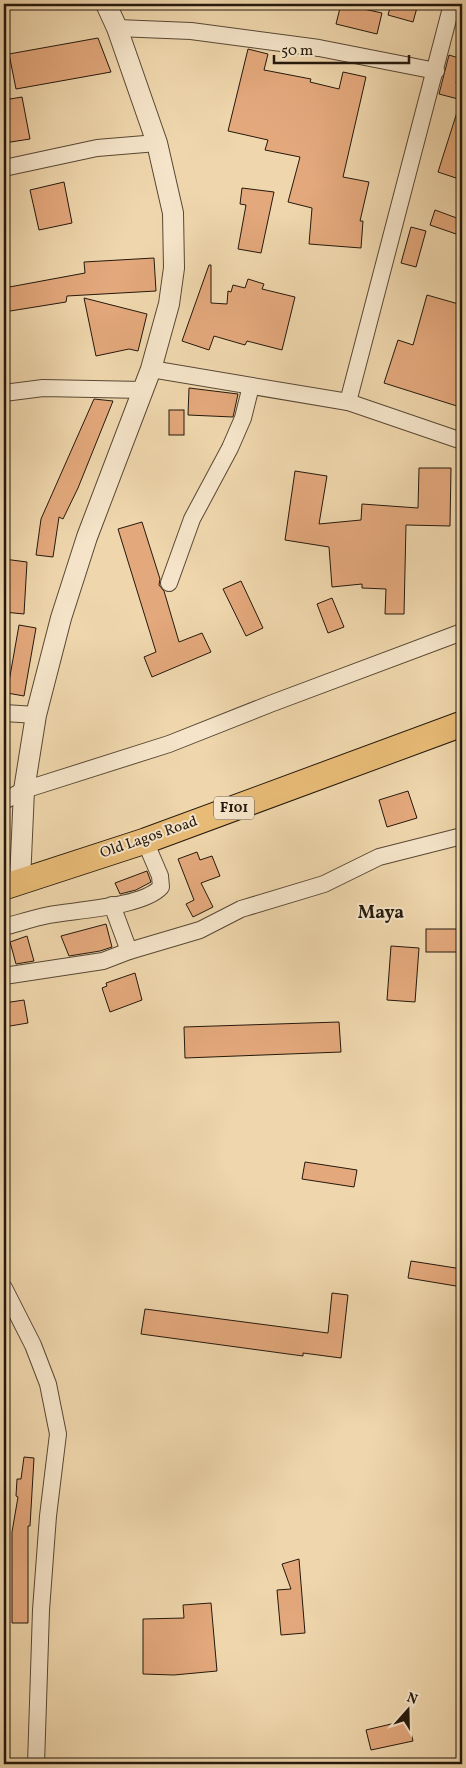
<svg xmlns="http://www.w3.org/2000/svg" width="466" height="1768" font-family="Vollkorn,serif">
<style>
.building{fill:#e3a87c;stroke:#25190c}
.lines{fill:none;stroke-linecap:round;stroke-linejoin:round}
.minor-casing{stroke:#584834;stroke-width:18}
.tertiary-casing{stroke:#584834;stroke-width:22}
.primary-casing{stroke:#25190c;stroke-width:27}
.minor{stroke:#f5e4c9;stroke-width:16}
.tertiary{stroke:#f5e4c9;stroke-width:20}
.primary{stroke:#e8bb76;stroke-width:25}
.labels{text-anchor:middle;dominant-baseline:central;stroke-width:4;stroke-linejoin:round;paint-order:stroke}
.shield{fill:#f5e4c9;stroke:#635645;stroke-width:1}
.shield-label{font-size:14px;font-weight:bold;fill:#25190c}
.street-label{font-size:15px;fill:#25190c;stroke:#f5e4c9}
.quarter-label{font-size:18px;font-weight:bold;fill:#25190c;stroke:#f5e4c9}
</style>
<rect width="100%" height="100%" fill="#efd6ac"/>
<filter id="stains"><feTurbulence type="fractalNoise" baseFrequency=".004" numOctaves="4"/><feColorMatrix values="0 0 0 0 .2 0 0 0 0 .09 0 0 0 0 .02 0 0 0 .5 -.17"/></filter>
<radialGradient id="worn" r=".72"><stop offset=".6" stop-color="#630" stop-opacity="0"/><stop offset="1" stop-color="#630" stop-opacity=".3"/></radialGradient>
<!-- building -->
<g class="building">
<polygon points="341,4 382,13 377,34 336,24"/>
<polygon points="391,4 418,4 413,22 388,15"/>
<polygon points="98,38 111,72 16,89 9,54"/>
<polygon points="248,49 268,54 264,70 311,79 310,82 339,89 343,72 366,77 343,177 369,182 360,221 363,221 361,248 309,244 312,208 288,202 300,157 265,150 268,140 228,131"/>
<polygon points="449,55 462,59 456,83 462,85 462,100 439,94"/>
<polygon points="22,97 30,139 4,143 4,100"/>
<polygon points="459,106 462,107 462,180 438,172"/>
<polygon points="64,182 72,223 39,230 30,190"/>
<polygon points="242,188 274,192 261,253 238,249 246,205 240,204"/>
<polygon points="435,210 462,220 462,236 430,225"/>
<polygon points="411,227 426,231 416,267 401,263"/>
<polygon points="154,258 156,291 67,296 66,302 4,312 4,288 85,273 84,262"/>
<polygon points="209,265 211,265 211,303 227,304 228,291 231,292 233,285 245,288 248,279 264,284 262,289 295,297 282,350 247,341 245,345 214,336 209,350 182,341"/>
<polygon points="427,295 462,305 462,398 460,407 384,383 398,340 413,345"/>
<polygon points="84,298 147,314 138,351 129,349 96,356"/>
<polygon points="189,388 238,394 233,417 188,415"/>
<polygon points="94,399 113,401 78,488 63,519 59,517 53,557 36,555 41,519"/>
<rect x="169" y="410" width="15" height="25"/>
<polygon points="419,468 451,468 450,526 406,525 404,614 385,614 386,589 362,588 362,584 332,587 329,547 285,540 295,471 327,476 319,524 361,520 362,504 418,508"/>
<polygon points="142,522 160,579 159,585 164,591 179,642 202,633 211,652 152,677 144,657 156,652 118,529"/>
<polygon points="4,559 27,562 24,614 4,612"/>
<polygon points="241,581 263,628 246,636 223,589"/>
<polygon points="332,598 344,627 328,633 317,604"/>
<polygon points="19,625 36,628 24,696 7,693"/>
<polygon points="408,791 417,818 387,827 379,800"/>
<polygon points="197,852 200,860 212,856 220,876 201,883 213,907 193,917 186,904 194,900 178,859"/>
<polygon points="147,871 151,882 136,890 120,894 115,883"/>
<polygon points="106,924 112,947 100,951 69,956 61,936"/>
<rect x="426" y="929" width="36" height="23"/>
<polygon points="27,936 34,961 16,964 10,942"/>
<polygon points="391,946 419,948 415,1002 387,1000"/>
<polygon points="135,973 142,1000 110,1012 102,988 107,986 106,983"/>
<polygon points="24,1000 28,1023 4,1027 4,1003"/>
<polygon points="339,1022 341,1052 185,1058 184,1027"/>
<polygon points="305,1162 357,1170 354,1187 302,1179"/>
<polygon points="411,1261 462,1269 462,1287 408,1278"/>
<polygon points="332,1293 348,1295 341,1358 303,1353 303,1356 141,1334 145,1309 328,1333"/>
<polygon points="24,1457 34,1458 30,1526 28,1526 28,1623 12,1623 12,1532 18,1497 16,1496 17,1479 21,1479"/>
<polygon points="299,1559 305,1633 281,1635 277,1590 291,1589 282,1564"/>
<polygon points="211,1603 217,1671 174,1675 143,1674 143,1619 184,1618 183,1605"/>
<polygon points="408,1720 413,1741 371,1750 366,1730"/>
</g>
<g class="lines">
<defs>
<g id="minor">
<polyline points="117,28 191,31 319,48 436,71"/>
<polyline points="4,168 97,148 157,143"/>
<polyline points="151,369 348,402 462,441"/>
<polyline points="4,393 43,388 143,390"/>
<polyline points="348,402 452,4"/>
<polyline points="169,583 192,519 230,448 243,418 251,386"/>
<polyline points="4,713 36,715"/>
<polyline points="4,801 24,790 169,744 270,704 462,632"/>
<polyline points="112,905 129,951"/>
<path d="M4 927C19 923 34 918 49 915 76 910 143 907 161 887L160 876 145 841"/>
<polyline points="4,976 103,961 129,951 200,930 241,909 324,884 379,857 462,836"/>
<polyline points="4,1288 33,1345 48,1384 58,1434 48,1516 41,1610 36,1764"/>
</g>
<polyline id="tertiary" points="20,881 24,790 36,715 61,618 87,537 151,369 169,304 174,268 173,213 157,143 117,28 106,4"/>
<polyline id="primary" points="4,887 145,841 462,724"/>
</defs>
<!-- minor casing -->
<use href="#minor" class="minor-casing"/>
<!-- tertiary casing -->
<use href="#tertiary" class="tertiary-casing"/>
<!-- primary casing -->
<use href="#primary" class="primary-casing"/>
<!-- minor -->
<use href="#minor" class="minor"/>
<!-- tertiary -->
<use href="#tertiary" class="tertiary"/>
<!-- primary -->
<use href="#primary" class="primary"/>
</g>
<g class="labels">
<!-- shield labels -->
<rect class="shield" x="214" y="796.5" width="40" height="23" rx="4"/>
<g class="shield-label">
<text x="234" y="808">F101</text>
</g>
<!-- street labels -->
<g class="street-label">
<text transform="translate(149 838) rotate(-19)">Old Lagos Road</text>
</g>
<!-- quarter labels -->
<g class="quarter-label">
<text x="381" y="913">Maya</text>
</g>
</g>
<!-- margin -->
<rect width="466" height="1768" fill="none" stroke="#efd6ac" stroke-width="20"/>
<rect x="5" y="5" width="456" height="1758" fill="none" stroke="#25190c" stroke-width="2.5"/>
<rect x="10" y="10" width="446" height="1748" fill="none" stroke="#25190c"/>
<!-- north arrow -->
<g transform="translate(408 1710) rotate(20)" stroke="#f5e4c9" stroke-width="4" paint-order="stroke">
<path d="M0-4L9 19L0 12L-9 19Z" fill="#25190c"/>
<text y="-8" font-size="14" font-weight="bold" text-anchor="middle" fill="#25190c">N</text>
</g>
<!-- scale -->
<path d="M274 55v8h135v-8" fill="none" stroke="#25190c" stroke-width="2.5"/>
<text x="281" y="55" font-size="15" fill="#25190c" stroke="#f5e4c9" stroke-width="4" paint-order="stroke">50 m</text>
<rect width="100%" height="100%" filter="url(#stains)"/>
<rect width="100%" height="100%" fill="url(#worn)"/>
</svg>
